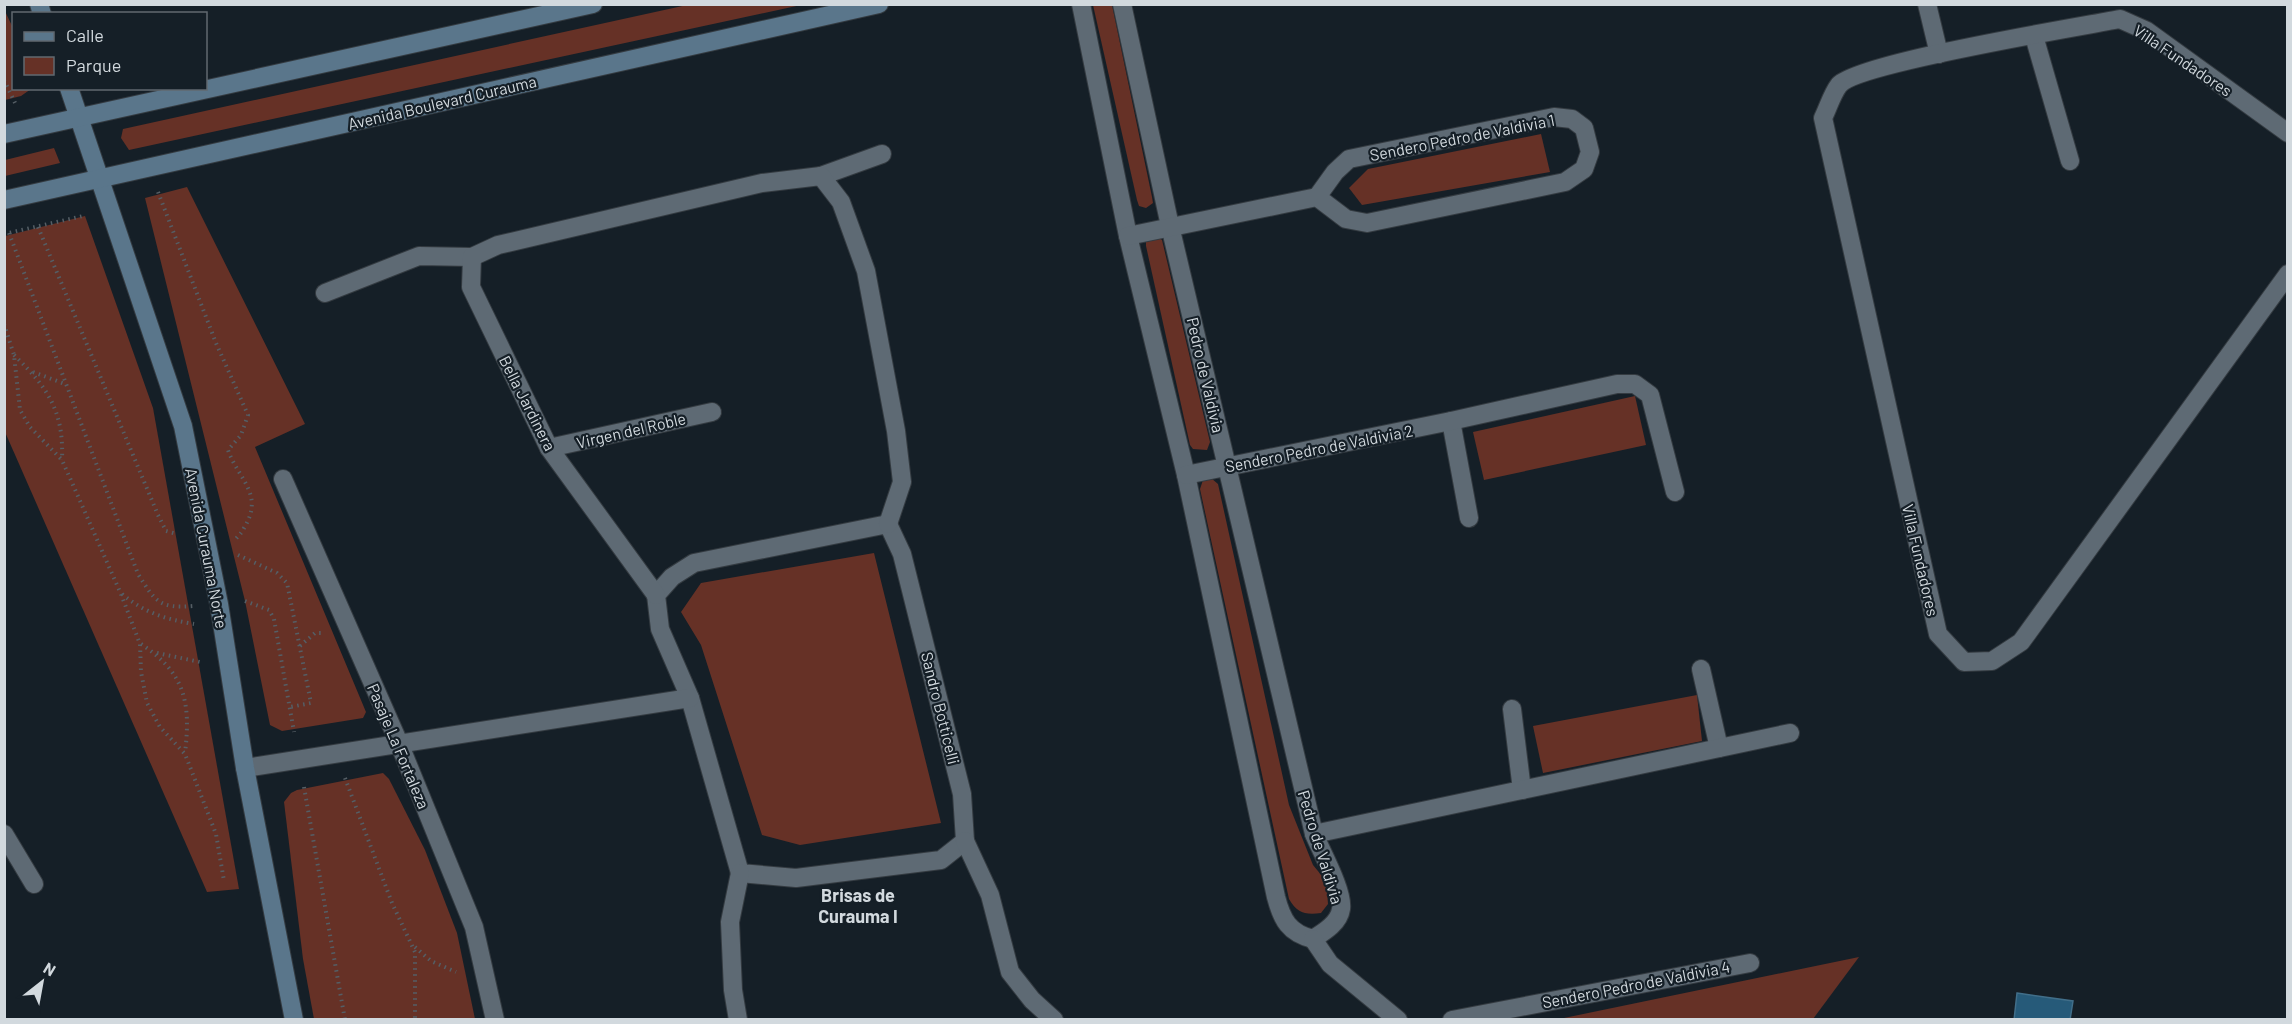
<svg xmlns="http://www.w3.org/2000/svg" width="2292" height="1024" font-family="Barlow,sans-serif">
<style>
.green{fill:#663126}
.building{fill:#265a79;stroke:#416e89;stroke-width:1.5}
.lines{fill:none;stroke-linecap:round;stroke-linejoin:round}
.street-casing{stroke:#343b41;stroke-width:20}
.secondary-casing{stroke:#343b41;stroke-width:20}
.path{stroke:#555e65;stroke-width:4;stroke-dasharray:1.5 4.5;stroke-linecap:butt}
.street{stroke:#5e6a74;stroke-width:18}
.secondary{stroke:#5a768b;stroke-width:18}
.labels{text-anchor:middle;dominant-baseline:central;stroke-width:4.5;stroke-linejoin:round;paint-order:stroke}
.street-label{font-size:16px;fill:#d2d9de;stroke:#151f27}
.neighbourhood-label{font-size:18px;font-weight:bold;fill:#d2d9de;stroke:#151f27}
</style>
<rect width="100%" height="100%" fill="#151f27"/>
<!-- green -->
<g class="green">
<polygon points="687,5 801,5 129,150 121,138 123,129"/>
<polygon points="1093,5 1112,5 1152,197 1153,203 1146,208 1139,206 1137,200"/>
<polygon points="4,9 13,28 14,88 31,89 21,96 5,100"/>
<polygon points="1541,134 1550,172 1362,205 1349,188 1368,169"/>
<polygon points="54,148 60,163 5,176 5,160"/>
<polygon points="187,187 305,424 255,447 366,712 363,718 282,731 270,725 245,601 145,198"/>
<polygon points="85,216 153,408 239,889 207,892 5,432 5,236"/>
<polygon points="1158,237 1162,240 1210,442 1207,450 1193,449 1190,445 1146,246 1146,241"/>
<polygon points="1635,396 1646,445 1484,480 1473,432"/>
<path d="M1211 478 1218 484 1289 805 1313 865 1322 876 1327 891 1328 904 1321 913C1305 915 1297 913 1289 899L1200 489 1203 480Z"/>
<polygon points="874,553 941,823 800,845 762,835 701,645 681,612 701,583"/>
<polygon points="1697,695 1702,741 1543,773 1533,726"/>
<polygon points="383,773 389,779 425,850 457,933 475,1019 314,1019 303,959 284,802 291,793 297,790"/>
<polygon points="1859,957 1813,1019 1563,1019 1564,1018"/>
</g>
<!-- building -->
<polygon class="building" points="2017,993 2073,1001 2070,1020 2014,1020"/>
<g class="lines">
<defs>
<g id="street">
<path d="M1081 4 1128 236 1186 475 1276 897C1282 920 1289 933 1313 939 1324 932 1339 923 1341 909 1344 892 1321 851 1314 834L1170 226 1122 4"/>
<polyline points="1927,4 1939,54"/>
<polyline points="2034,36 2070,161"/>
<path d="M2288 133 2147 31 2120 19C2078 27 1858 63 1839 85 1832 94 1828 108 1823 118L1938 634 1964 662 1992 661 2021 642 2288 274"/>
<polyline points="821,176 882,154"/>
<polyline points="1128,236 1317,197 1335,172 1349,159 1554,117 1572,119 1584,128 1590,152 1584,169 1565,182 1367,223 1346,219 1317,197"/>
<polyline points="325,293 419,256 472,257"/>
<polyline points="1451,421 1469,518"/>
<polyline points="549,448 712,412"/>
<polyline points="1186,475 1451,421 1617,384 1635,384 1650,395 1675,492"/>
<polyline points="283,479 399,743 474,927 495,1020"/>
<polygon points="888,524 902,554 962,794 965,841 941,860 796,878 740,873 690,698 660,629 656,595 672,577 694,563"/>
<polyline points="656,595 549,448 471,287 472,257 498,245 762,183 821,176 841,202 866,271 896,431 902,482 888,524"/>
<polyline points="1701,669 1719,748"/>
<polyline points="1512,709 1522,790"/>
<polyline points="245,768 690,698"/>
<polyline points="4,834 34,884"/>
<polyline points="1314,834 1790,733"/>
<polyline points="965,841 990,895 1010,972 1032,1000 1054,1020"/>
<polyline points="1313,939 1330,964 1398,1020"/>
<polyline points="738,1020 733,990 730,922 740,873"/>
<polyline points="1452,1020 1750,963"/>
</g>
<g id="secondary">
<polyline points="39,4 42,14"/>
<polyline points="69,88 183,426 219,604 245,768 294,1020"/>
<polyline points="4,134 593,4"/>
<polyline points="4,200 879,4"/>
</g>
</defs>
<!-- street casing -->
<use href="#street" class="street-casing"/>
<!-- secondary casing -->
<use href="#secondary" class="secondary-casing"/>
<!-- path -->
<g class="path">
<polyline points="4,80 16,105"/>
<path d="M158 192 216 343 248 415 241 435 228 450C238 479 265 494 244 528 242 533 238 536 235 540"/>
<polyline points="38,227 158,515 166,531 177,534"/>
<path d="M9 233 138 574C155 601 159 609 193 606"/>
<polyline points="4,234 83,216"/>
<polyline points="4,324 14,355 20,410 30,427 62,460 121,594 140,644 141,672 147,703 160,727 185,754 216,834 224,881"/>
<path d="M14 355C48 388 64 411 62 460"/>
<polyline points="33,372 65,384"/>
<polyline points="238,555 277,573 287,583 311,703 290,707"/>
<path d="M122 594C145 613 165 619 194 624"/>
<polyline points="245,601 269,610 274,619 294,732"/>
<path d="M141 644C185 673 191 702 185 753"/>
<polyline points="300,646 315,633 321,633"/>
<polyline points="157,653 200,662"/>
<polyline points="345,778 392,903 415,952 415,1020"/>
<polyline points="304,787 345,1020"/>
<polyline points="415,947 431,961 456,972"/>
</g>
<!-- street -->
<use href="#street" class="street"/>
<!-- secondary -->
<use href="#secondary" class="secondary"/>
</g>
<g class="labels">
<!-- street labels -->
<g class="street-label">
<text transform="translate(2183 60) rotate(34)">Villa Fundadores</text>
<text transform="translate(442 102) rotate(-13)">Avenida Boulevard Curauma</text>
<text transform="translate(1462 137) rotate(-11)">Sendero Pedro de Valdivia 1</text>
<text transform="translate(1206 375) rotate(77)">Pedro de Valdivia</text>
<text transform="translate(528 403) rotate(63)">Bella Jardinera</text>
<text transform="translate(631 430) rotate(-13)">Virgen del Roble</text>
<text transform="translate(1319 448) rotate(-11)">Sendero Pedro de Valdivia 2</text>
<text transform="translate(207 548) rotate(79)">Avenida Curauma Norte</text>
<text transform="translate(1921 560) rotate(77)">Villa Fundadores</text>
<text transform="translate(941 708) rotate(76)">Sandro Botticelli</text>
<text transform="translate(399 746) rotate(67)">Pasaje La Fortaleza</text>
<text transform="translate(1321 847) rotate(73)">Pedro de Valdivia</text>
<text transform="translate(1636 984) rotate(-11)">Sendero Pedro de Valdivia 4</text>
</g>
<!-- neighbourhood labels -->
<g class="neighbourhood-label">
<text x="858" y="895">Brisas de<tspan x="858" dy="21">Curauma I</tspan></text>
</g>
</g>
<!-- border -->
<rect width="2292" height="1024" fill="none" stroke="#d2d9de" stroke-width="12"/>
<!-- legend -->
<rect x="12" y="12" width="195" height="78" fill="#151f27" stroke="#616970" stroke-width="1.5"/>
<rect x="24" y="32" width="30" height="9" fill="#5a768b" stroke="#616970" stroke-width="1.5"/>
<text x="66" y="42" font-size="18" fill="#d2d9de">Calle</text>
<rect x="24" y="57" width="30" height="18" fill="#663126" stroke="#616970" stroke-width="1.5"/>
<text x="66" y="72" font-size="18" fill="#d2d9de">Parque</text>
<!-- north arrow -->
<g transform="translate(42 982) rotate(31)" stroke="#151f27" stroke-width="4.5" paint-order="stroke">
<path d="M0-4.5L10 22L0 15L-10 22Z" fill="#d2d9de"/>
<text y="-9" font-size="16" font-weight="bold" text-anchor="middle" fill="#d2d9de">N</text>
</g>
</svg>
